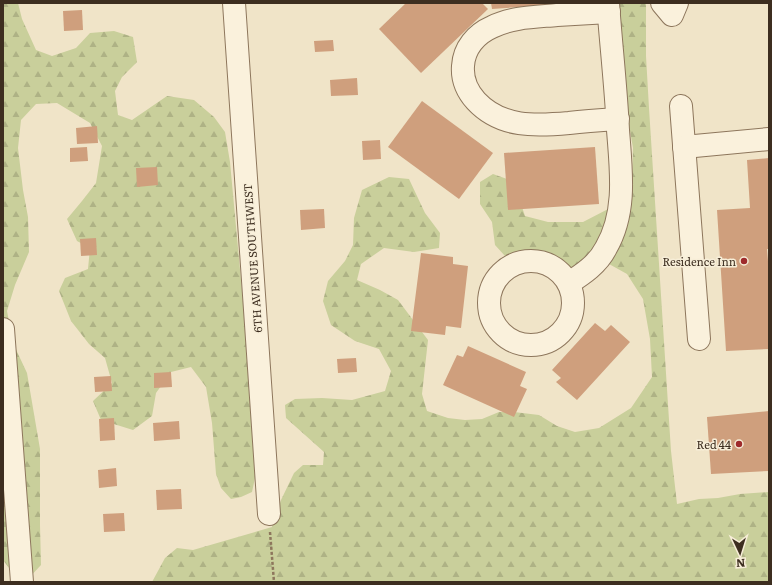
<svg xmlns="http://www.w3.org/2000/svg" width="772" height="585" font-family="Literata,serif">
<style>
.forest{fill:url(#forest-firs)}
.building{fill:#cf9f7d}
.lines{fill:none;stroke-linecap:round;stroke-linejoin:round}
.minor-casing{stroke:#8d765c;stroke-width:24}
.path{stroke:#8d765c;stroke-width:2.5;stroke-dasharray:3 2;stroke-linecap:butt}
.minor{stroke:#faf1dc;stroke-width:22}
.poi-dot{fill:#9e2a2b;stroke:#f7eed8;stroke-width:1.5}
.labels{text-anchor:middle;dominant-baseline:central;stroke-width:3;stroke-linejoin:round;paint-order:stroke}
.street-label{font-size:11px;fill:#3d2e20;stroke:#f7eed8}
.poi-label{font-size:11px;fill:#3d2e20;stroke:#f7eed8;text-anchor:end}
</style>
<defs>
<pattern id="forest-firs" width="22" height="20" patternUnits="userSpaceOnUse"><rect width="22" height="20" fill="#c9cf9b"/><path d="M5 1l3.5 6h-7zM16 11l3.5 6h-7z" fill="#aeb285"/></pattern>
</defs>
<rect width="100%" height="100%" fill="#f0e4c8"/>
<!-- forest -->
<g class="forest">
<polygon points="3,3 18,3 22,19 36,50 52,56 76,48 90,33 114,31 133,37 137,62 122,77 115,91 118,115 132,120 167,96 194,100 214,117 225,132 230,162 250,377 255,478 252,492 241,497 231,499 221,488 216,474 212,423 206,387 191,367 171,372 156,393 152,416 133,430 101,420 93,401 112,383 105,358 89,344 71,321 59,291 65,278 88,269 90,248 77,241 67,219 82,201 96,183 102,146 90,123 57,103 36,104 21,120 18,148 23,190 28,217 29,252 15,285 7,311 13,343 27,373 40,449 40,525 41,565 28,579 9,568 3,560"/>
<polygon points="615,3 646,3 646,56 649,108 671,451 677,504 699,499 718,498 740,494 769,492 769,582 152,582 165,558 177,548 193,550 272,527 281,500 294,473 303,465 323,465 324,452 286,418 285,405 295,399 322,398 352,400 385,391 391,371 379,349 355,341 331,325 323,301 328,281 345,261 353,245 354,218 362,190 389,177 409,179 425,213 440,233 439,248 414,252 384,248 361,264 357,280 380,290 398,300 428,340 422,394 427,411 448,418 465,420 482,419 499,412 514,412 539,415 557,426 575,432 599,428 631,408 652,377 650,339 643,299 627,274 609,264 576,270 550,273 529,269 505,256 495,245 492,222 480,204 480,182 493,174 507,179 518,195 525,216 548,222 583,222 612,207 632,186 633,148 619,69"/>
</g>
<!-- building -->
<g class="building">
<polygon points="406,3 482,3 488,9 421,73 379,29"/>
<polygon points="491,3 563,3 563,4 492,9"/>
<polygon points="82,10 83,30 64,31 63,11"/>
<polygon points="333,40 334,51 315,52 314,41"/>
<polygon points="357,78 358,95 331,96 330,80"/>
<polygon points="422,101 493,153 459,199 388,147"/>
<polygon points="97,126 98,143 77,144 76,128"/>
<polygon points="380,140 381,159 363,160 362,141"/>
<polygon points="87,147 88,161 70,162 70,148"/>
<polygon points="595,147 599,204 508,210 504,153"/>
<polygon points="769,158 769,249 767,249 769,273 769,349 726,351 717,210 750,208 747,160"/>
<polygon points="157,167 158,185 137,187 136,168"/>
<polygon points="324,209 325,228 301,230 300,210"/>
<polygon points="96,238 97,255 81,256 80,239"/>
<polygon points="421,253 453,257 453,264 468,266 461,328 446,326 445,335 411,331"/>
<polygon points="595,323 605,331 611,325 630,342 577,400 556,382 561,378 552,370"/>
<polygon points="468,346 526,372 520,386 527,389 514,417 443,385 457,355 463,357"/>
<polygon points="356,358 357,372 338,373 337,359"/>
<polygon points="171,372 172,387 154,388 154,373"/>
<polygon points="111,376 112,391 95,392 94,377"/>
<polygon points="769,411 769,471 711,474 707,417"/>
<polygon points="114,418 115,440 100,441 99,419"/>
<polygon points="179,421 180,439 154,441 153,423"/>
<polygon points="116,468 117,486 99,488 98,470"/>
<polygon points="181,489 182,509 157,510 156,490"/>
<polygon points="124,513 125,531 104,532 103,514"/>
</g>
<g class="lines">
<defs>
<g id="minor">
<polyline points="234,3 269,514"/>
<polyline points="662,3 672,15 677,3"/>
<path d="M609 12C591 13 574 14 557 15 535 17 512 17 492 27 476 34 464 48 463 66 462 79 467 91 476 101 501 128 536 126 569 123 586 121 602 120 618 119"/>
<polyline points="681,106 699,339"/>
<polyline points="684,147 769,139"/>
<circle cx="531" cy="303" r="42"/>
<path d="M569 283C583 274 598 264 606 248 627 212 621 170 618 130 616 88 611 45 608 3"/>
<polyline points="3,329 22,582"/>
</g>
</defs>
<!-- minor casing -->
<use href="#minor" class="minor-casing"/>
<!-- path -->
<polyline class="path" points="270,532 274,582"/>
<!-- minor -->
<use href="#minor" class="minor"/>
</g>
<!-- markers -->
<g class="poi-dot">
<circle cx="744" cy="261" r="4"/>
<circle cx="739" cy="444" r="4"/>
</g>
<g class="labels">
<!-- street labels -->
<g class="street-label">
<text transform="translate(252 258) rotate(-94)">6TH AVENUE SOUTHWEST</text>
</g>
<!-- poi labels -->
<g class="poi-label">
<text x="736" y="261">Residence Inn</text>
<text x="731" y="444">Red 44</text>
</g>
</g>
<!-- border -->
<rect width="772" height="585" fill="none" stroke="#3d2e20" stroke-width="8"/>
<!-- north arrow -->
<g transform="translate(740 553) rotate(176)" stroke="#f7eed8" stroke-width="3" paint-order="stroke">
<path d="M0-3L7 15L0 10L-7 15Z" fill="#3d2e20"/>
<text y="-6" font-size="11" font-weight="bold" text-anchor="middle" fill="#3d2e20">N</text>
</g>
</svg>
